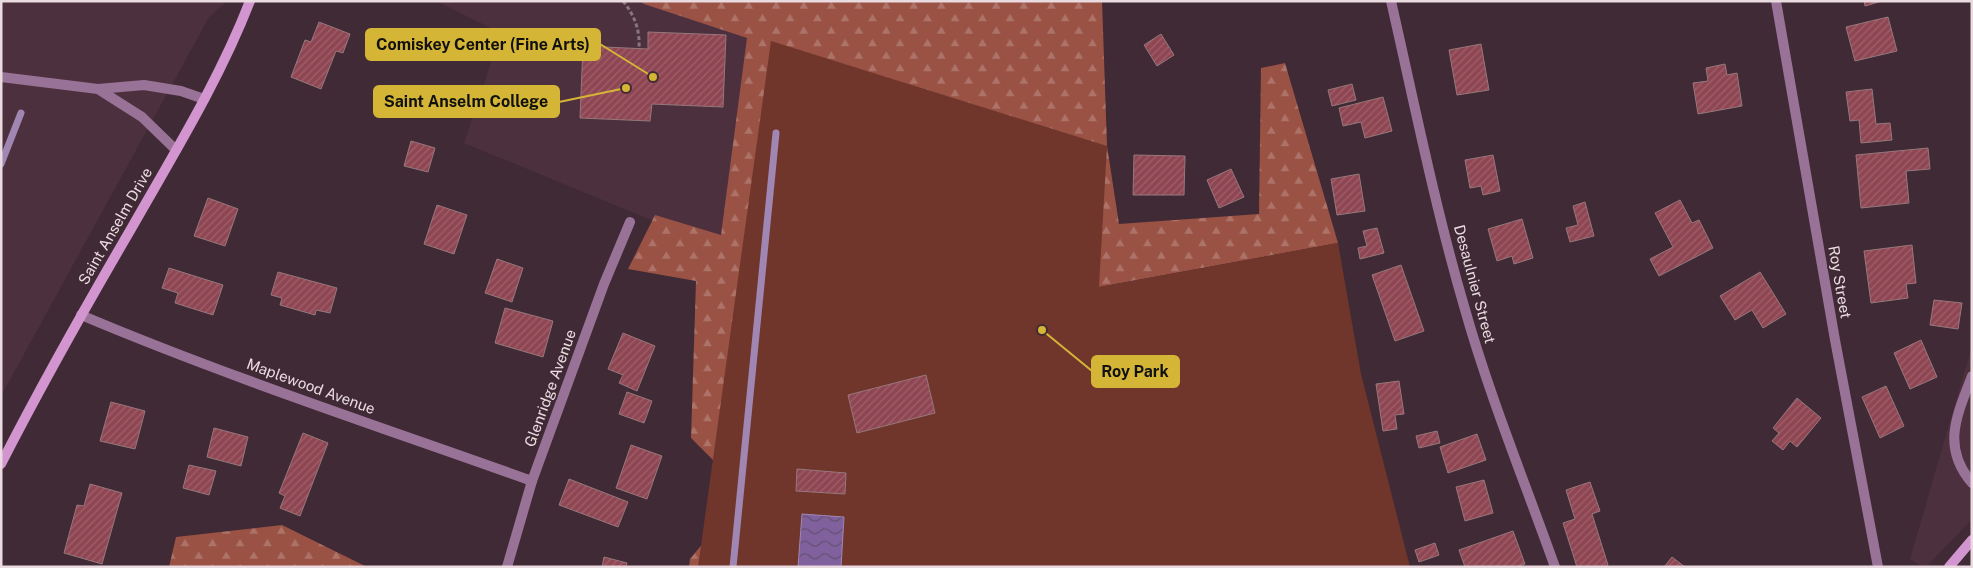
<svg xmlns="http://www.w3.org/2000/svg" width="1973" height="568" font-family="'Public Sans',sans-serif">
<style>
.built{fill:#4d303e}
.forest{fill:url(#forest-firs)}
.green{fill:#70362c}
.water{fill:url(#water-waves);stroke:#a086b2}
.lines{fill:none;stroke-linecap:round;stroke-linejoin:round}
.stream{stroke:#a086b2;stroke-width:7}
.building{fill:url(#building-hatch);stroke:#96787c}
.path{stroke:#88757e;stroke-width:3;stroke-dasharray:4 2.5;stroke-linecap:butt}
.lane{stroke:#997297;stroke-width:10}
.street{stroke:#997297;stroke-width:10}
.secondary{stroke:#d395d0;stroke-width:10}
.labels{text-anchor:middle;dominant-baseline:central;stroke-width:4;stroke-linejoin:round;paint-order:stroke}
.street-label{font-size:15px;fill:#eadbe1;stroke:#402a35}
.leader{fill:none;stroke:#d4b535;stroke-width:2}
.callout-dot{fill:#d4b535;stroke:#402a35;stroke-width:2}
.callout{fill:#d4b535;stroke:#d4b535;stroke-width:2}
.callout-label{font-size:16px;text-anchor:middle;font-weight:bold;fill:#111}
</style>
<defs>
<pattern id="forest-firs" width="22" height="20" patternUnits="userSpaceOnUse" patternTransform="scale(1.25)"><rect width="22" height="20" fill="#9a5245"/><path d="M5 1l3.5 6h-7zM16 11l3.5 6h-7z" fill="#ad7268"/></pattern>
<pattern id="water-waves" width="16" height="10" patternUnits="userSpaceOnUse" patternTransform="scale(1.25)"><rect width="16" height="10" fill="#80619e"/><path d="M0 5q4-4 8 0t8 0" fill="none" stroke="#635271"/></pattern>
<pattern id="building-hatch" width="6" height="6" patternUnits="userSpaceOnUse" patternTransform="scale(1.25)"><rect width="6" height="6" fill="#8f4653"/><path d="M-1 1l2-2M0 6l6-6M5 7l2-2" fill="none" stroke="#9f606b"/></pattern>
</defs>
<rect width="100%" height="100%" fill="#402a35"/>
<!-- built -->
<g class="built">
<polygon points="1,1 227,1 209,17 1,396"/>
<polygon points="436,1 779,1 753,262 464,143 501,33"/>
<polygon points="1972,346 1972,519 1926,567 1923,567 1910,559"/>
</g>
<!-- forest -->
<g class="forest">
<polygon points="640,1 1102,1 1107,146 1119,224 1259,214 1261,68 1285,63 1338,243 1099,287 759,567 689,567 690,559 723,519 724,471 691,438 696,281 628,269 655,215 721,235 747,38 644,4"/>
<polygon points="282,525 367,567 169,567 176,537"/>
</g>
<!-- green -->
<polygon class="green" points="771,41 1107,146 1099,287 1338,243 1361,374 1410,567 698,567"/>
<!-- water -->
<polygon class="water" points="802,514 844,517 841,567 798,567"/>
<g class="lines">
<!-- stream -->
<g class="stream">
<polyline points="1,164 21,113"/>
<polyline points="733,567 776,133"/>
</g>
</g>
<!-- building -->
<g class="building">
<polygon points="1864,1 1882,1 1865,6"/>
<polygon points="1888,17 1897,51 1855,61 1846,27"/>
<polygon points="319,22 350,34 343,53 336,51 321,89 291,77 305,40 311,42"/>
<polygon points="648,32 726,35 723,107 652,104 650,121 580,118 583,46 648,49"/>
<polygon points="1161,34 1174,55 1157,66 1144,45"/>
<polygon points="1481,44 1489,90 1457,95 1449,50"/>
<polygon points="1725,64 1727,75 1737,73 1742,106 1698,114 1693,83 1708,81 1706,68"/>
<polygon points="1352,84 1356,100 1332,106 1328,90"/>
<polygon points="1872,89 1876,124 1890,123 1892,140 1861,143 1859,120 1850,121 1846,92"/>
<polygon points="1383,97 1392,131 1365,138 1361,122 1343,126 1339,108"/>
<polygon points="411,141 435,148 428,172 404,166"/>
<polygon points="1928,148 1930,169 1906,171 1909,203 1861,208 1856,155"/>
<polygon points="1134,155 1185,156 1184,195 1133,195"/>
<polygon points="1493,155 1500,191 1483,195 1481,186 1470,188 1465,160"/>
<polygon points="1231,169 1244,197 1219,208 1207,180"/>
<polygon points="1359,174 1365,211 1337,215 1331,179"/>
<polygon points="208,198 238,209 225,246 194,236"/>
<polygon points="1680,200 1692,223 1699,220 1713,248 1659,276 1650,259 1673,247 1655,213"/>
<polygon points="1585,202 1594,236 1570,242 1566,228 1578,225 1573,206"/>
<polygon points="437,205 467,215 454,254 424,244"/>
<polygon points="1522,219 1533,258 1514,264 1512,256 1497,261 1488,229"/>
<polygon points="1377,228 1384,253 1360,259 1358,248 1367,246 1363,231"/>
<polygon points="1912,245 1916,283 1906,284 1908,298 1871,303 1864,251"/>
<polygon points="497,259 523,268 512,302 485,293"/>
<polygon points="1401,265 1424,331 1395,341 1372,275"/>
<polygon points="169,268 223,285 213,315 175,303 178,293 162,288"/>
<polygon points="278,272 337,288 330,313 316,310 315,315 280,305 282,298 271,295"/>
<polygon points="1760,272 1786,314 1763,328 1752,310 1735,320 1720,296"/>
<polygon points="1934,300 1962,303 1958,329 1930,325"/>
<polygon points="505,308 553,321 543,357 495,343"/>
<polygon points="623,333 655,346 637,391 619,383 623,375 608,369"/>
<polygon points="1921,340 1937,377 1910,389 1894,353"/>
<polygon points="926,375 935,413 857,433 848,395"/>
<polygon points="1399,381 1404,414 1395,415 1397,429 1383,431 1376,384"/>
<polygon points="1886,386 1904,426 1880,438 1862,397"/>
<polygon points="627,392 652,401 644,423 619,414"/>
<polygon points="1797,398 1821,418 1797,447 1790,441 1783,450 1772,441 1779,433 1773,428"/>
<polygon points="111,402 145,411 135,449 100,441"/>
<polygon points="214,428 248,437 241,466 207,457"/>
<polygon points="1437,431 1440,443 1419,448 1416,436"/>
<polygon points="303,433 328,443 300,516 280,508 285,496 279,493"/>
<polygon points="1477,434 1486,460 1448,473 1440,447"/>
<polygon points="631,445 662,456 647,499 616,488"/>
<polygon points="189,465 216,471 209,495 183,488"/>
<polygon points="797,469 846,473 845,494 796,491"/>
<polygon points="569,479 628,502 618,527 559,505"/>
<polygon points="1484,480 1493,513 1465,521 1456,487"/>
<polygon points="1590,482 1600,511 1592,514 1608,565 1604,567 1577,567 1563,523 1575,519 1566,490"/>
<polygon points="90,484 122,493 102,564 64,553 77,505 84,506"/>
<polygon points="1513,531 1525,564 1516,567 1465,567 1459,550"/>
<polygon points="1435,543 1439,555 1419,562 1415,550"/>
<polygon points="604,557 627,563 626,567 602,567"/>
<polygon points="1672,557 1685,567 1664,567"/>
</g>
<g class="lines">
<!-- path -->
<path class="path" d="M623 1C635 16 640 30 639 49"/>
<!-- lane -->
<path class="lane" d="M1972 376C1957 415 1941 447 1972 483"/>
<!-- street -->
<g class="street">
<path d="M1391 1C1414 102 1435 207 1464 306 1489 395 1524 480 1555 567"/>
<polyline points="1776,1 1835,340 1878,567"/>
<polyline points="1,77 98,89 144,85 181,91 204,99"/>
<polyline points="98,89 142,117 176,150"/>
<path d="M81 315C228 377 381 427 532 481"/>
<polyline points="507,567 532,481 604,284 630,222"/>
</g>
<!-- secondary -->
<g class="secondary">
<path d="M1 464C42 384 86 306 131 229 173 155 219 81 250 1"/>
<polyline points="1949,567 1972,540"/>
</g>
</g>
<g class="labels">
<!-- street labels -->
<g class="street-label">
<text transform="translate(115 226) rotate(-60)">Saint Anselm Drive</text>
<text transform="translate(1840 282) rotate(80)">Roy Street</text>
<text transform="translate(1475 284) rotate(75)">Desaulnier Street</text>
<text transform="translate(311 386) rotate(20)">Maplewood Avenue</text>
<text transform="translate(550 388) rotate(-70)">Glenridge Avenue</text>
</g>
</g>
<!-- callouts -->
<path class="leader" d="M653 77L600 44M626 88L559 102M1042 330L1092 371"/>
<g class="callout-dot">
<circle cx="653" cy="77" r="5"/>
<circle cx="626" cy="88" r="5"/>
<circle cx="1042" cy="330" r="5"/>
</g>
<g class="callout">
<rect x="366" y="29" width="234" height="31" rx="5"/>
<rect x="374" y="86" width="185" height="31" rx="5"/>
<rect x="1092" y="356" width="87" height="31" rx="5"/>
</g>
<g class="callout-label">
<text x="483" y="50">Comiskey Center (Fine Arts)</text>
<text x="466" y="107">Saint Anselm College</text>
<text x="1135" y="377">Roy Park</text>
</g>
<!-- border -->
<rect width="1973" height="568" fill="none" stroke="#eadbe1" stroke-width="5"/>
</svg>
